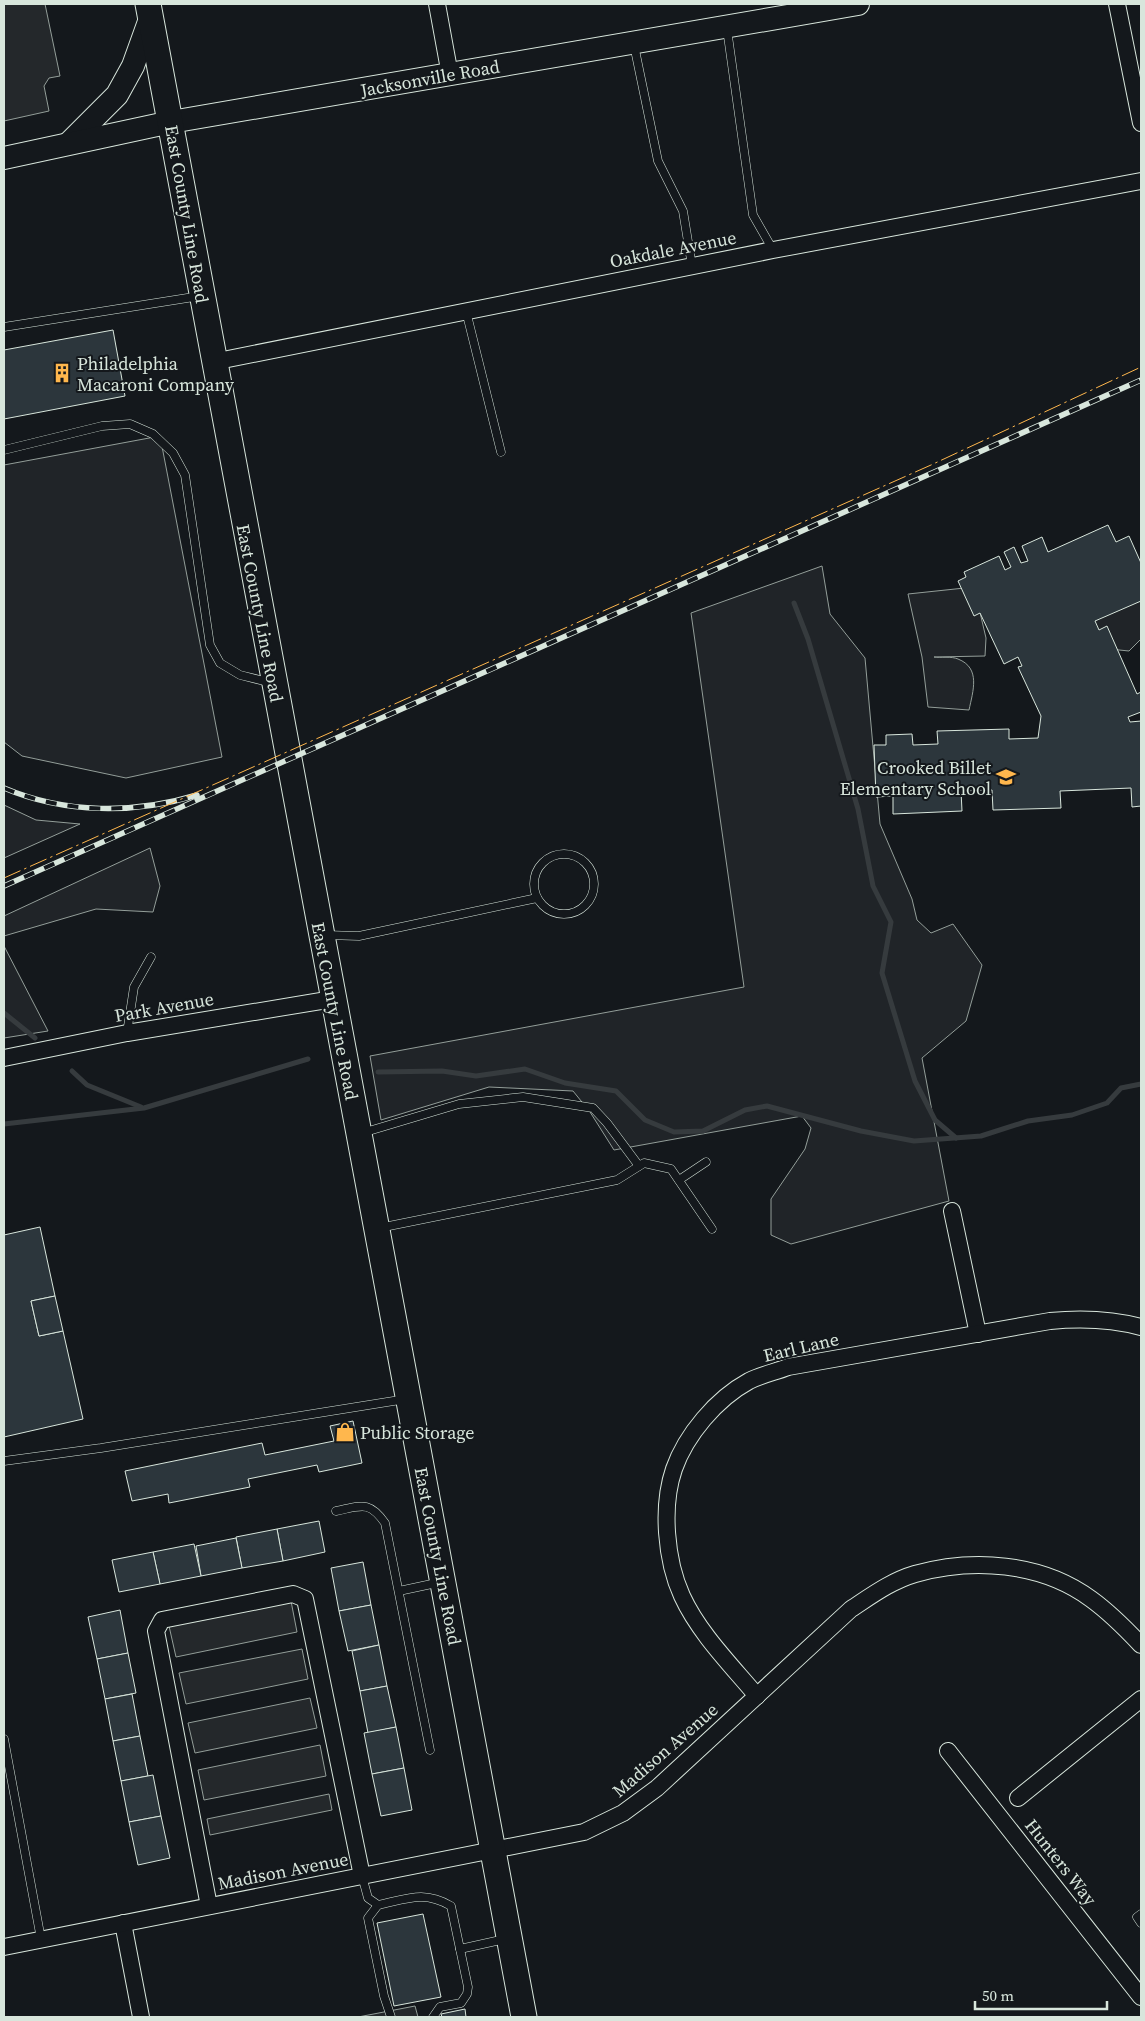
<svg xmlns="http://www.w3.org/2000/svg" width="1145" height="2021" font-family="'Source Serif 4',serif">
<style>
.green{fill:#202428;stroke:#939e99}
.parking{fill:#24282b;stroke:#939e99}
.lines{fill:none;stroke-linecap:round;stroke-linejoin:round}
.stream{stroke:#363b3e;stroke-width:5}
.building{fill:#2c363c;stroke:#d8e6dc}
.service-casing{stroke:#d8e6dc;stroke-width:9}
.minor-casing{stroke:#d8e6dc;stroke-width:18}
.secondary-casing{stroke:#d8e6dc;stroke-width:24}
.primary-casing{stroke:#d8e6dc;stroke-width:27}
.service{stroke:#14181c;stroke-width:8}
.minor{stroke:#14181c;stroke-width:16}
.secondary{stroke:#14181c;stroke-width:22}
.primary{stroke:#14181c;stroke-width:25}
.rail-casing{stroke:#d8e6dc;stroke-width:5.5}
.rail{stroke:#14181c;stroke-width:4;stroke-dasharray:11;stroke-linecap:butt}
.power{stroke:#ffb74d;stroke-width:1;stroke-dasharray:18 4 2.5 4;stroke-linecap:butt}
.labels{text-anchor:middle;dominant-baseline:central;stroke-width:4;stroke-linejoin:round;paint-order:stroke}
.street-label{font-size:18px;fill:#d8e6dc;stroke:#14181c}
.poi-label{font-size:18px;fill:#d8e6dc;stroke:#14181c;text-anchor:start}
</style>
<rect width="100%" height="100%" fill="#14181c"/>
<!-- green -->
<g class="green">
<polygon points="160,436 222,757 126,778 22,756 4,742 4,465"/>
<polygon points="822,566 830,614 865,658 880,824 912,899 917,920 931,933 953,924 982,965 966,1021 922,1058 949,1201 791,1244 771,1235 771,1199 805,1149 811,1128 802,1116 614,1150 590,1112 573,1091 489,1087 381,1120 370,1056 744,987 691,613"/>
<polygon points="1122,580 1141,584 1141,639 1129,651 1090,647 1092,610"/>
<path d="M974 587 986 638 985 656 934 657C941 658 951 656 958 659 981 668 973 691 969 710L928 707 922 657 908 594Z"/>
<polygon points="4,805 36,820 80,824 4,858"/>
<polygon points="150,848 160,886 153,912 96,909 4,936 4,916"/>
<polygon points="4,946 48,1031 4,1038"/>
</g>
<!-- parking -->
<g class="parking">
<polygon points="4,4 45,4 60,76 49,78 44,86 49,111 4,121"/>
<polygon points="291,1601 297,1632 176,1657 169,1626"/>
<polygon points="302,1649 308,1679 186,1704 179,1673"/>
<polygon points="310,1698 317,1728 195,1753 188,1723"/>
<polygon points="320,1745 326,1776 204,1800 198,1770"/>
<polygon points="329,1794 332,1810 210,1835 207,1819"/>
<polygon points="415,2006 418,2017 358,2017"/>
</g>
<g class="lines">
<!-- stream -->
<g class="stream">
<polyline points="794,603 808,639 858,809 873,886 891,922 882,973 915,1081 935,1120 956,1138"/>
<polyline points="4,1013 35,1038"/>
<polyline points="72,1071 87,1085 141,1107"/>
<polyline points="378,1072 442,1071 476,1076 525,1069 565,1083 616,1091 645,1120 674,1132 703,1131 745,1110 767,1106 861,1131 914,1141 981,1136 1028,1121 1072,1115 1107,1103 1121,1088 1141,1084"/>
<polyline points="4,1124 144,1108 308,1059"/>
</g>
</g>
<!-- building -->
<g class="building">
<polygon points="113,330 125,396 4,419 4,350"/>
<polygon points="1108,525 1116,542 1129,536 1141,563 1141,601 1095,621 1099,630 1107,626 1137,694 1141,692 1141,712 1128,717 1130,722 1141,721 1141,806 1132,807 1131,788 1060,791 1061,808 993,810 992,790 961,791 962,811 893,814 893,796 876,797 874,745 886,745 886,735 912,734 913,745 938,744 937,731 1009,729 1009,739 1038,738 1041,716 1018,667 1022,666 1018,657 1004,664 980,613 974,616 958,581 966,577 964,572 999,556 1005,570 1011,567 1004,552 1014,547 1021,563 1028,561 1022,546 1042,537 1048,552"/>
<polygon points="40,1227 55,1296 31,1301 39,1336 63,1331 83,1419 4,1437 4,1235"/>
<polygon points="55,1296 63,1331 39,1336 31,1301"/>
<polygon points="353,1421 362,1463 319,1472 317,1465 248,1479 250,1487 169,1503 168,1494 132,1501 125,1471 262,1443 265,1455 334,1441 330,1426"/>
<polygon points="319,1521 325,1552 283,1561 277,1529"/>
<polygon points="277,1529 283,1561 242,1568 236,1537"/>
<polygon points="236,1538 242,1568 201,1576 196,1546"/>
<polygon points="194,1544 201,1576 160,1584 153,1552"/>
<polygon points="153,1552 160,1584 119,1592 112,1560"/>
<polygon points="363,1562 371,1605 339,1611 331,1568"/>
<polygon points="371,1605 379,1645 348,1651 339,1611"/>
<polygon points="120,1610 128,1653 97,1659 88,1617"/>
<polygon points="379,1645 387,1686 360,1691 352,1651"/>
<polygon points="128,1653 136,1693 105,1699 97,1659"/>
<polygon points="387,1686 396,1727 368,1733 360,1691"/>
<polygon points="132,1694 140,1736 113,1741 105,1699"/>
<polygon points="396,1727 404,1768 372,1774 364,1733"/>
<polygon points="140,1736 148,1776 121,1781 113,1741"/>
<polygon points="404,1768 412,1810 381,1816 372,1774"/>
<polygon points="153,1775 161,1816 129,1822 121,1781"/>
<polygon points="161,1816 170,1858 138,1865 129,1822"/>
<polygon points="423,1914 441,1997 394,2006 377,1923"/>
<polygon points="465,2009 466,2017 442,2017 441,2014"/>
</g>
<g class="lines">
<defs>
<g id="service">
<polyline points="727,29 753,215 773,250"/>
<polyline points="634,45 658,161 683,211 692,266"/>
<polyline points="466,311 501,452"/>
<polyline points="4,327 200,296"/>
<polyline points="4,450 102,426 130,424 153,434 173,453 185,475 210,645 220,663 240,675 272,683"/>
<circle cx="564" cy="884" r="30"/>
<polyline points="325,935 359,936 537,898"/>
<polyline points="127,1033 134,987 151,957"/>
<polyline points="362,1133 459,1104 523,1097 593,1108 607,1123 639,1166"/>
<polyline points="679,1180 706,1162"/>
<polyline points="379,1228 617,1180 644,1163 671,1169 712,1229"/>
<polyline points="4,1461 101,1448 406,1399"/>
<path d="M336 1511C361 1506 369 1500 385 1523L430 1750"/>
<polyline points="399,1591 441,1582"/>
<polyline points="4,1739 41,1939"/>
<path d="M362 1876 368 1898 378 1905C407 1899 424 1890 451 1906L468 1987 467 1994 461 2003 440 2007 433 2017"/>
<polyline points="378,1905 368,1918 384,1996 391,2017"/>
<polyline points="1141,1914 1137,1917 1141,1923"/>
<polyline points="460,1949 505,1939"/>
</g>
<g id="minor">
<polyline points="437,4 450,75"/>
<polyline points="1117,4 1141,123"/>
<polyline points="213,362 773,250 1141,181"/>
<polyline points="4,1058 127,1033 333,999"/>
<polyline points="952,1211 978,1334"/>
<path d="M757 1696C731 1665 699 1633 682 1596 666 1561 661 1507 674 1469 686 1435 716 1399 749 1381 761 1375 775 1372 788 1367L1050 1321C1081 1318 1111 1319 1141 1327"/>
<polyline points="948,1751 1141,1997"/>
<polyline points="1018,1798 1141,1699"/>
<polyline points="209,1906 156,1631 162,1620 293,1594 305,1599 362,1876"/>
<polyline points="123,1923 141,2017"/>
<path d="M4 1947 584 1832 623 1813 657 1788 851 1609C871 1596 891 1581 915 1574 972 1558 1041 1562 1091 1599 1109 1612 1126 1629 1141 1645"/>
</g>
<g id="secondary">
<polyline points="69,143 117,95 133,66 151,16"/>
<polyline points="4,158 171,122 858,4"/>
</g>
<polyline id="primary" points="148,4 524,2017"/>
</defs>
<!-- service casing -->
<use href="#service" class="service-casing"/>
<!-- minor casing -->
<use href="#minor" class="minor-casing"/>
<!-- secondary casing -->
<use href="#secondary" class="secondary-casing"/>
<!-- primary casing -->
<use href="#primary" class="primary-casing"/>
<!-- service -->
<use href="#service" class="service"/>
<!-- minor -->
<use href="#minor" class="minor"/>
<!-- secondary -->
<use href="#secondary" class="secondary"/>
<!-- primary -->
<use href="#primary" class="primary"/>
<defs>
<g id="rail">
<path d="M4 788C65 814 135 814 197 795"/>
<polyline points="4,886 1141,380"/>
</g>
</defs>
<!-- rail casing -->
<use href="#rail" class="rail-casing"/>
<!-- rail -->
<use href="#rail" class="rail"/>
<!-- power -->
<polyline class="power" points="4,878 931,465 1141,367"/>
</g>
<!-- icons -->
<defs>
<symbol id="building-bare" viewBox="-9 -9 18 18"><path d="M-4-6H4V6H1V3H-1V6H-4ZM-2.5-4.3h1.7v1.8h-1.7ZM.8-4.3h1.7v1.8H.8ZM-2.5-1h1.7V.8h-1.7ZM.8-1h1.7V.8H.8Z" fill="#ffb74d" stroke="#14181c" stroke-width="2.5" paint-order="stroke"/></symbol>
<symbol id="school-bare" viewBox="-9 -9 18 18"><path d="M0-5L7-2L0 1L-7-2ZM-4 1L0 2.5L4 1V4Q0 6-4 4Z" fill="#ffb74d" stroke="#14181c" stroke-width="2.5" paint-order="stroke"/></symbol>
<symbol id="shop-bare" viewBox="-9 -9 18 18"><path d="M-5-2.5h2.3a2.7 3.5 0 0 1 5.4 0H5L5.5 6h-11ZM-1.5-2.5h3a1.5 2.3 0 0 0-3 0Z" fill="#ffb74d" stroke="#14181c" stroke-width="2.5" paint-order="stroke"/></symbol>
</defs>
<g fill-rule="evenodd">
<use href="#building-bare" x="48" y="359" width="28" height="28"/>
<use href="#school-bare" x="992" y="763" width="28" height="28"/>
<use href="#shop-bare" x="331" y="1418" width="28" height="28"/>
</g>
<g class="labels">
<!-- street labels -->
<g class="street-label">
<text transform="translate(430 78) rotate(-10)">Jacksonville Road</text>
<text transform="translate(187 214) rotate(80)">East County Line Road</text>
<text transform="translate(673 249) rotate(-11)">Oakdale Avenue</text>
<text transform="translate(260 613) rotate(79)">East County Line Road</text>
<text transform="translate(164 1007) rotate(-10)">Park Avenue</text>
<text transform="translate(335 1011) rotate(79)">East County Line Road</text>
<text transform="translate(801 1347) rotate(-13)">Earl Lane</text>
<text transform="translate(438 1556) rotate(79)">East County Line Road</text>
<text transform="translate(665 1750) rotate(-41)">Madison Avenue</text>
<text transform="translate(1061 1862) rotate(52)">Hunters Way</text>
<text transform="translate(283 1871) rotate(-11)">Madison Avenue</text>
</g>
<!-- poi labels -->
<g class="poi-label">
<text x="77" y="363">Philadelphia<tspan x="77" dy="21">Macaroni Company</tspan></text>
<text x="991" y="767" text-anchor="end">Crooked Billet<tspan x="991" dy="21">Elementary School</tspan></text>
<text x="360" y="1432">Public Storage</text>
</g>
</g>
<!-- border -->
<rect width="1145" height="2021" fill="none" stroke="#d8e6dc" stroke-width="10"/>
<!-- scale -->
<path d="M975 2001v8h132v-8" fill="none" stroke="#d8e6dc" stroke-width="2.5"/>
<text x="982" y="2001" font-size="15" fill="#d8e6dc" stroke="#14181c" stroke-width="4" paint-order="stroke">50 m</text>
</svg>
